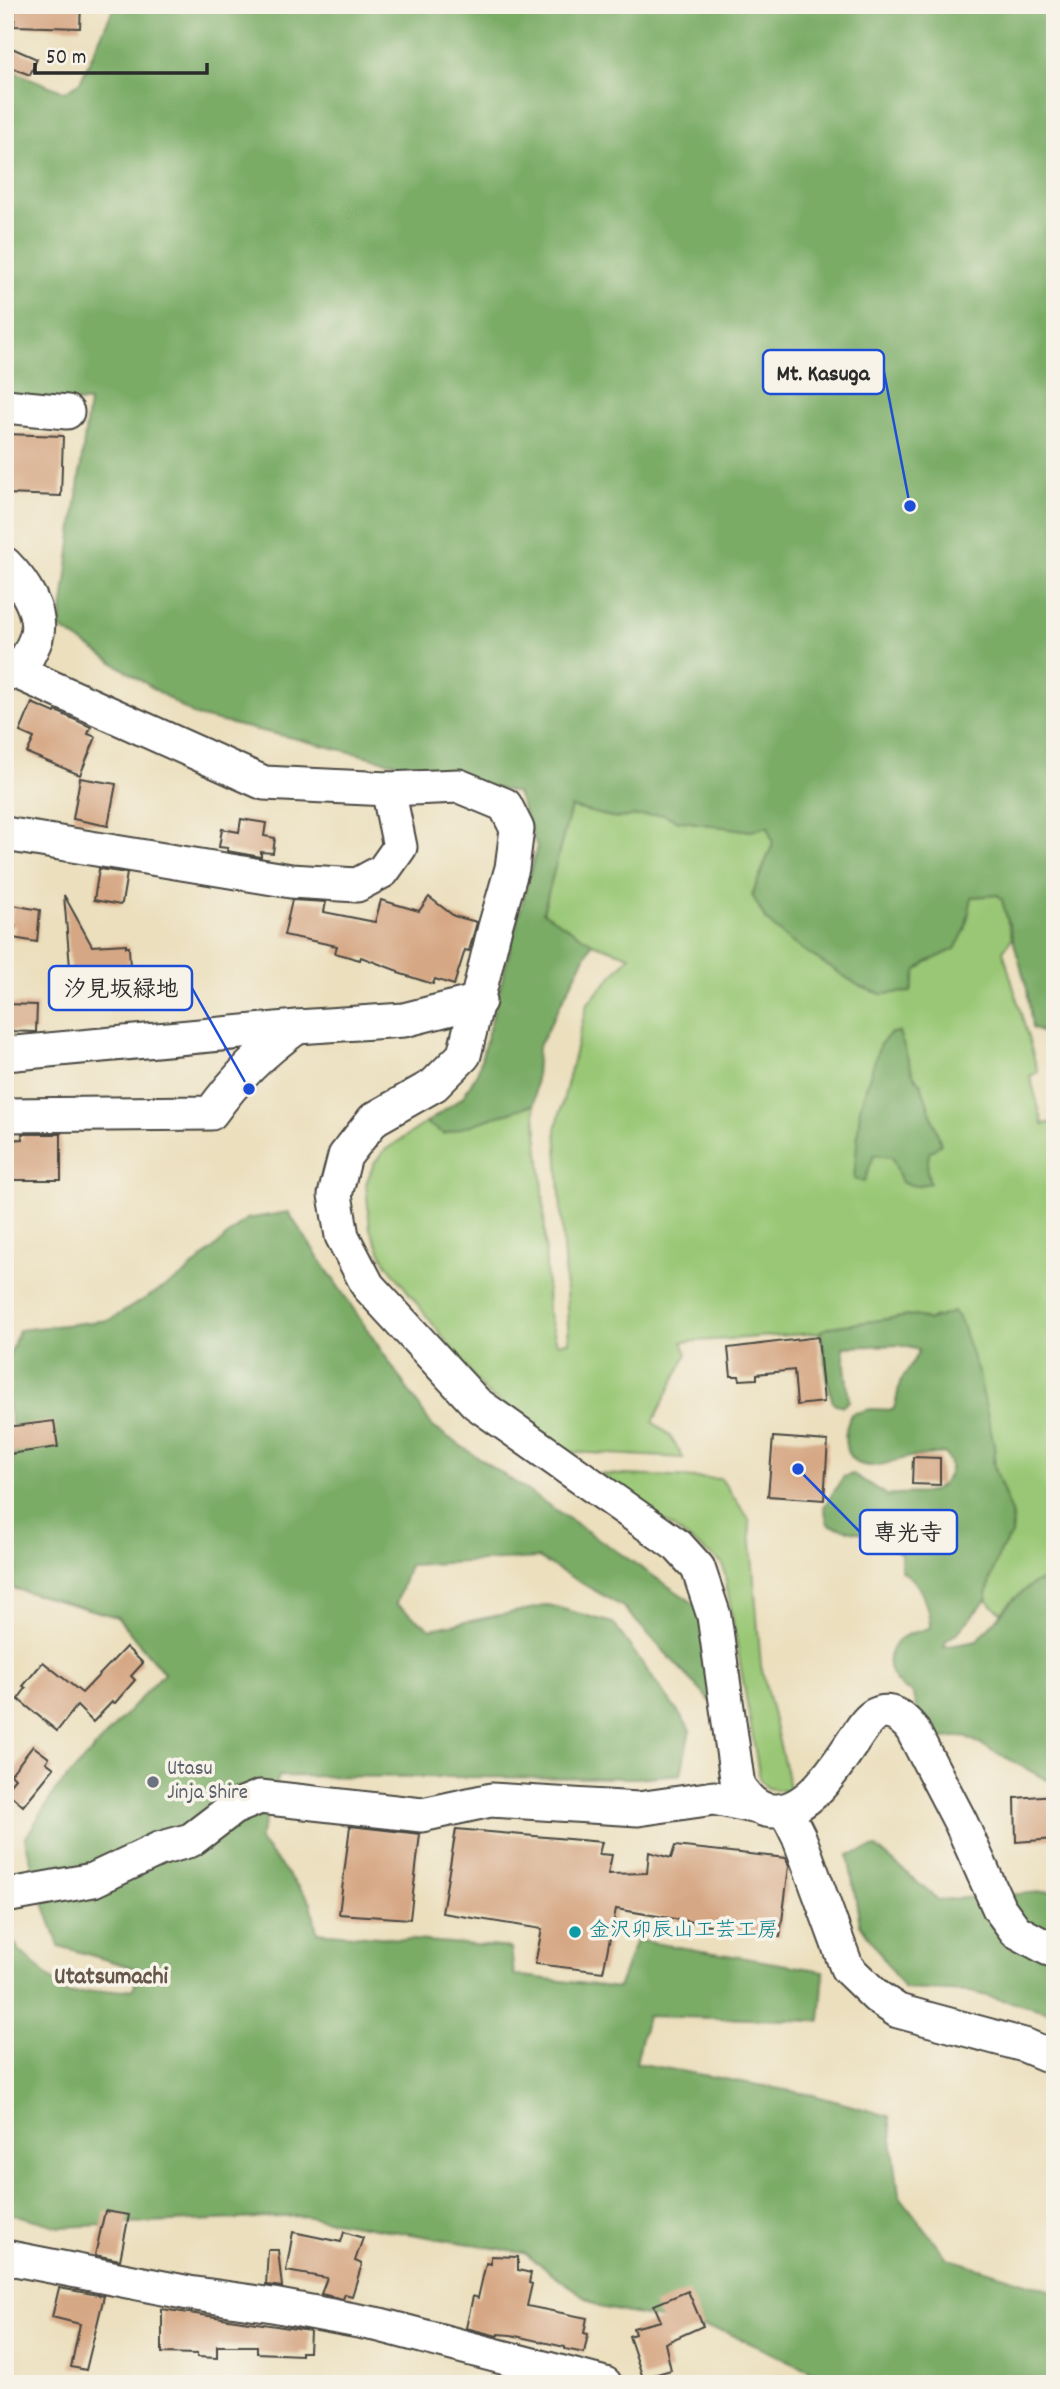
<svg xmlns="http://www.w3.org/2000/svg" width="1060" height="2389" font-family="Dekko,'Klee One',sans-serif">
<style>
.green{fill:#99c775;stroke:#627950;stroke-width:2}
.forest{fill:#7aac66;stroke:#526c48;stroke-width:2}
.building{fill:#d6a784}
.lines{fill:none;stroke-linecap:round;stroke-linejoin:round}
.minor-casing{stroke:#484641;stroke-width:37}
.minor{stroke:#fff;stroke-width:33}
.worship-dot{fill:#6b7280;stroke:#f7f3e8;stroke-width:2.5}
.culture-dot{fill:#0f9aa8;stroke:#f7f3e8;stroke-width:2.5}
.labels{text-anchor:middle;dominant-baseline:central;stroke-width:7;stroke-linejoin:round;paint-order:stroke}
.worship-label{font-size:21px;fill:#5b616d;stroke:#f7f3e8;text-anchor:start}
.culture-label{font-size:21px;fill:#0d838f;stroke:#f7f3e8;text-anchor:start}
.quarter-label{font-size:24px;font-weight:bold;fill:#67564a;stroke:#f7f3e8}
.leader{fill:none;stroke:#1d4ed8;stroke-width:2.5}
.callout-dot{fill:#1d4ed8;stroke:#f7f3e8;stroke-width:2.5}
.callout{fill:#f7f3e8;stroke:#1d4ed8;stroke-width:2.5}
.callout-label{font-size:23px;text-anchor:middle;font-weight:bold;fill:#2b2b2b}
</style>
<rect width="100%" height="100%" fill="#f7f3e8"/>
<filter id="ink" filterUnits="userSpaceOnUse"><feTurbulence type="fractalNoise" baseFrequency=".0143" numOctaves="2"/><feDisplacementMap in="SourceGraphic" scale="14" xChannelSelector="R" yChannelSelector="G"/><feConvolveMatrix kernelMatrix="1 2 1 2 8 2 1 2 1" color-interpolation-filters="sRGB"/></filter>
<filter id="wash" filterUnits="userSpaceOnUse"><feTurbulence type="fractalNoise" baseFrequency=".00686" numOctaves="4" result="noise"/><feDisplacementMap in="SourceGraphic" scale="28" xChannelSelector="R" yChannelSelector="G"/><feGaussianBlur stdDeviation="1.57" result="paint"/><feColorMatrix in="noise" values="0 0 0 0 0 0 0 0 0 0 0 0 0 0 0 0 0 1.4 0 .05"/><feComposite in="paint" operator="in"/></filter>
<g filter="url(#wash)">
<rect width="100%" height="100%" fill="#ebdfbd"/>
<!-- green -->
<g class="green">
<path d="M571 807 615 818 663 814 676 820 751 831 768 826 773 844 752 895 788 940 861 987 916 970 927 962 955 949 965 930 972 897 998 895 1002 900 1012 938 1003 951 1038 1072 1030 1076 1043 1124 1055 1122V1575L1032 1584 1002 1613 986 1600C989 1583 993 1567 1000 1552 1003 1546 1010 1540 1012 1534 1018 1505 990 1479 995 1449L972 1357 936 1316 928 1321 916 1315 830 1327 820 1333 682 1342 687 1354 653 1422 670 1436 683 1458 571 1452 485 1392 386 1263 370 1229 366 1184 374 1163 385 1150 426 1123 444 1134 534 1104 543 1189 548 1311 557 1343 569 1342 556 1129 587 1004 630 956 592 943 543 912Z"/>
<polygon points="600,1474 721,1479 749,1519 761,1666 791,1792 767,1788 760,1779 723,1564"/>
</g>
<!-- forest -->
<g class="forest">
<polygon points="115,5 1055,5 1055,1034 1045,1034 1032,1028 1027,989 1002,900 998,895 972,897 965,930 955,949 927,962 917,970 911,992 881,994 861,987 788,940 766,920 752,895 773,844 768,826 751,831 676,820 663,814 615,818 571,807 543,912 592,943 538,1048 534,1104 444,1134 426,1123 463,1097 478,1071 537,847 517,793 297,739 196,716 60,628 89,402 5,400 5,68 64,92 80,82"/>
<polygon points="899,1032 913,1074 921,1084 941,1144 929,1153 927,1170 930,1183 915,1186 902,1183 892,1157 874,1155 864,1182 854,1179 860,1107 880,1044 891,1033"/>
<polygon points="288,1212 433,1427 708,1613 714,1705 623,1607 538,1558 409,1565 396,1604 431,1629 549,1605 613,1623 690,1729 681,1774 635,1778 279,1776 259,1840 311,1902 317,1932 511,1948 514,1975 618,1988 636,1940 824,1971 820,2021 647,2016 636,2063 813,2095 889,2116 899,2195 947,2258 1055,2292 1055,2384 839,2384 726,2332 599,2307 524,2253 303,2216 60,2227 5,2212 5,1927 19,1950 67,1994 133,1989 141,1970 59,1946 35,1877 25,1839 55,1791 164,1673 117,1617 5,1586 5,1485 17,1447 5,1389 5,1367 19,1330 109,1320 183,1276 246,1219"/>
<path d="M953 1312 960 1319 979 1376 995 1449 993 1463 1011 1513 1012 1535 1001 1549 990 1579 986 1600 958 1632 946 1641 944 1647 977 1641 1013 1600 1032 1584 1055 1575V1784L965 1736 925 1740 912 1692C892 1685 881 1664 895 1644 902 1634 919 1631 930 1628 930 1615 924 1593 915 1582 912 1578 906 1574 901 1571V1553C890 1550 883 1539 872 1536 857 1531 842 1530 828 1524L824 1507 843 1477 853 1474 888 1496C911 1489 931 1502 946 1479 953 1469 951 1462 944 1453 932 1455 919 1455 906 1458 896 1460 885 1465 874 1466 842 1467 841 1437 851 1414L871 1409 893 1410C898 1401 897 1390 901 1381 907 1370 914 1362 919 1350L900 1345 843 1347 849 1401 843 1406 833 1403C826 1380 825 1355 820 1331L830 1327 916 1315 928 1321Z"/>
<polygon points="876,1847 938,1900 1055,1891 1055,2013 971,1992 904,1989 860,1924 848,1855"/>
</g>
<g id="blocks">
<!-- building -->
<g class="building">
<polygon points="15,5 81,5 80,28 14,26"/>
<polygon points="5,45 37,59 30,75 5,65"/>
<polygon points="5,434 63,436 61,496 5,494"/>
<polygon points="32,703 55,713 56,711 91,727 88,734 96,737 80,775 27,753 34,738 20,732"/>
<polygon points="80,778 116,784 108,826 73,819"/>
<polygon points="241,819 266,823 264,836 275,838 273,853 261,852 261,857 227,851 228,848 219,847 222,829 239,832"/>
<polygon points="99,869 127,873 122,903 120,905 94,900"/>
<polygon points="64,895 92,946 126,944 126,947 129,947 130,967 122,968 122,974 71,979"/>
<polygon points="429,897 454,916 477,922 469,951 465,950 454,985 435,979 433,984 398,973 398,971 361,957 360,960 335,953 337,946 284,935 292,900 326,902 324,912 375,922 381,900 419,911"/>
<polygon points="13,905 40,910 37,942 13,938 15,926 10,926"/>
<polygon points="5,1004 37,1005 36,1032 5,1031"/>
<polygon points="22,1134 61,1134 61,1180 5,1180 5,1140 23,1139"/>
<polygon points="818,1337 824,1402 797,1405 794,1370 757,1374 757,1379 740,1380 739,1376 731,1376 728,1348"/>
<polygon points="54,1421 58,1447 9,1454 6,1427"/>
<polygon points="773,1437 828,1441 824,1500 768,1496"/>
<polygon points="913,1457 940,1458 940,1485 912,1484"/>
<polygon points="126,1647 143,1663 131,1676 135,1680 115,1703 112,1702 93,1722 77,1706 57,1731 18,1699 26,1688 23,1686 43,1662 82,1693"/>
<polygon points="33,1746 49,1758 46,1762 54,1768 23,1806 5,1790 15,1778 11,1774"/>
<polygon points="1055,1795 1055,1839 1016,1842 1015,1798"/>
<polygon points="350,1826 420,1834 410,1919 339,1914"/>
<polygon points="456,1829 602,1842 599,1854 612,1855 608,1874 647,1873 649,1852 671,1858 675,1846 786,1858 789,1866 780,1937 616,1909 603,1972 535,1964 542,1929 442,1913"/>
<polygon points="105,2211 129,2215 120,2260 95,2255"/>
<polygon points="293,2232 341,2242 344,2232 363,2238 355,2261 362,2264 352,2296 345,2294 343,2299 321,2294 327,2278 286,2271"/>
<polygon points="268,2250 278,2250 282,2287 266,2285"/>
<polygon points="491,2256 518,2257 518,2270 531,2273 529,2283 532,2284 527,2306 587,2318 584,2333 588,2334 584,2353 565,2349 565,2347 511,2335 498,2334 498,2336 466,2328 473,2296 478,2298 486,2263 491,2264"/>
<polygon points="59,2288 104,2296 86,2370 71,2367 80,2324 52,2317"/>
<polygon points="688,2291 703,2326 665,2343 671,2370 643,2378 629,2336 635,2334 633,2328 661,2321 654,2305"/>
<polygon points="162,2309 310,2331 309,2352 301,2352 301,2355 257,2353 257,2346 217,2346 217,2358 197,2357 197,2354 162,2353"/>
</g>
</g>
</g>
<g filter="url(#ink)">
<use href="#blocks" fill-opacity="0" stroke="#484641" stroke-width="2"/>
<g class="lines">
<defs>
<g id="minor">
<polyline points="5,406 67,412"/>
<path d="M5 564C22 581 44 612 36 638 32 650 24 662 19 673"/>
<path d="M5 671 19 673 264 783 388 789 459 786 505 805 517 829 512 868 495 927 464 1055 434 1085 374 1119 345 1156 335 1195 342 1236 368 1286 476 1403 678 1546 698 1568 714 1616 738 1786C748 1800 758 1812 777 1811 810 1810 837 1765 854 1740 860 1732 866 1720 875 1715 890 1707 903 1718 912 1729L961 1823 999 1908 1016 1931 1049 1949 1055 1950"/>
<polyline points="5,834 291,881 357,885 383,871 400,847 388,789"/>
<polyline points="5,1054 297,1027 404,1020 479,1001"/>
<path d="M5 1115 211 1113C237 1077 261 1053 297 1027"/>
<polyline points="786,1811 799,1837 847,1968 877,1997 898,2011 1024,2045 1055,2058"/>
<polyline points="5,1896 93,1880 159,1849 191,1840 233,1808 260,1797 422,1815 491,1800 638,1809 714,1798 758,1807"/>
<polyline points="5,2257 189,2293 273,2305 380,2325 605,2384"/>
</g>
</defs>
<!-- minor casing -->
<use href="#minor" class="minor-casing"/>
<!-- minor -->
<use href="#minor" class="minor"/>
</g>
</g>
<!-- markers -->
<circle class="worship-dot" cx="153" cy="1782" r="7"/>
<circle class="culture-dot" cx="575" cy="1932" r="7"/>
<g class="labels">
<!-- worship labels -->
<g class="worship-label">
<text x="167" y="1770">Utasu<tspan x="167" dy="24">Jinja Shire</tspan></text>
</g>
<!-- culture labels -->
<g class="culture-label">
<text x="589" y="1932">金沢卯辰山工芸工房</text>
</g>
<!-- quarter labels -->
<g class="quarter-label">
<text x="111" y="1978">Utatsumachi</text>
</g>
</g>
<!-- callouts -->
<path class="leader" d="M910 506L884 372M249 1089L192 988M798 1469L860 1532"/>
<g class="callout-dot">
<circle cx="910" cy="506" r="7"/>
<circle cx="249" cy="1089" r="7"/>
<circle cx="798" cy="1469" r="7"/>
</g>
<g class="callout">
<rect x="763" y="350" width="121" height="44" rx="7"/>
<rect x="49" y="966" width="143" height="44" rx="7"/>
<rect x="860" y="1510" width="97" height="44" rx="7"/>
</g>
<g class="callout-label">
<text x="823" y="380">Mt. Kasuga</text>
<text x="121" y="996">汐見坂緑地</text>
<text x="908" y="1540">専光寺</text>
</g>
<!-- margin -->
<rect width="1060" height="2389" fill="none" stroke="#f7f3e8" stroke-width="28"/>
<!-- scale -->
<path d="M35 63v10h172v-10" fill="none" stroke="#2b2b2b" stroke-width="3.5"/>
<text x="46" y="63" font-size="21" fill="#2b2b2b" stroke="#f7f3e8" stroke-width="5" paint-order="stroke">50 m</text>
</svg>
